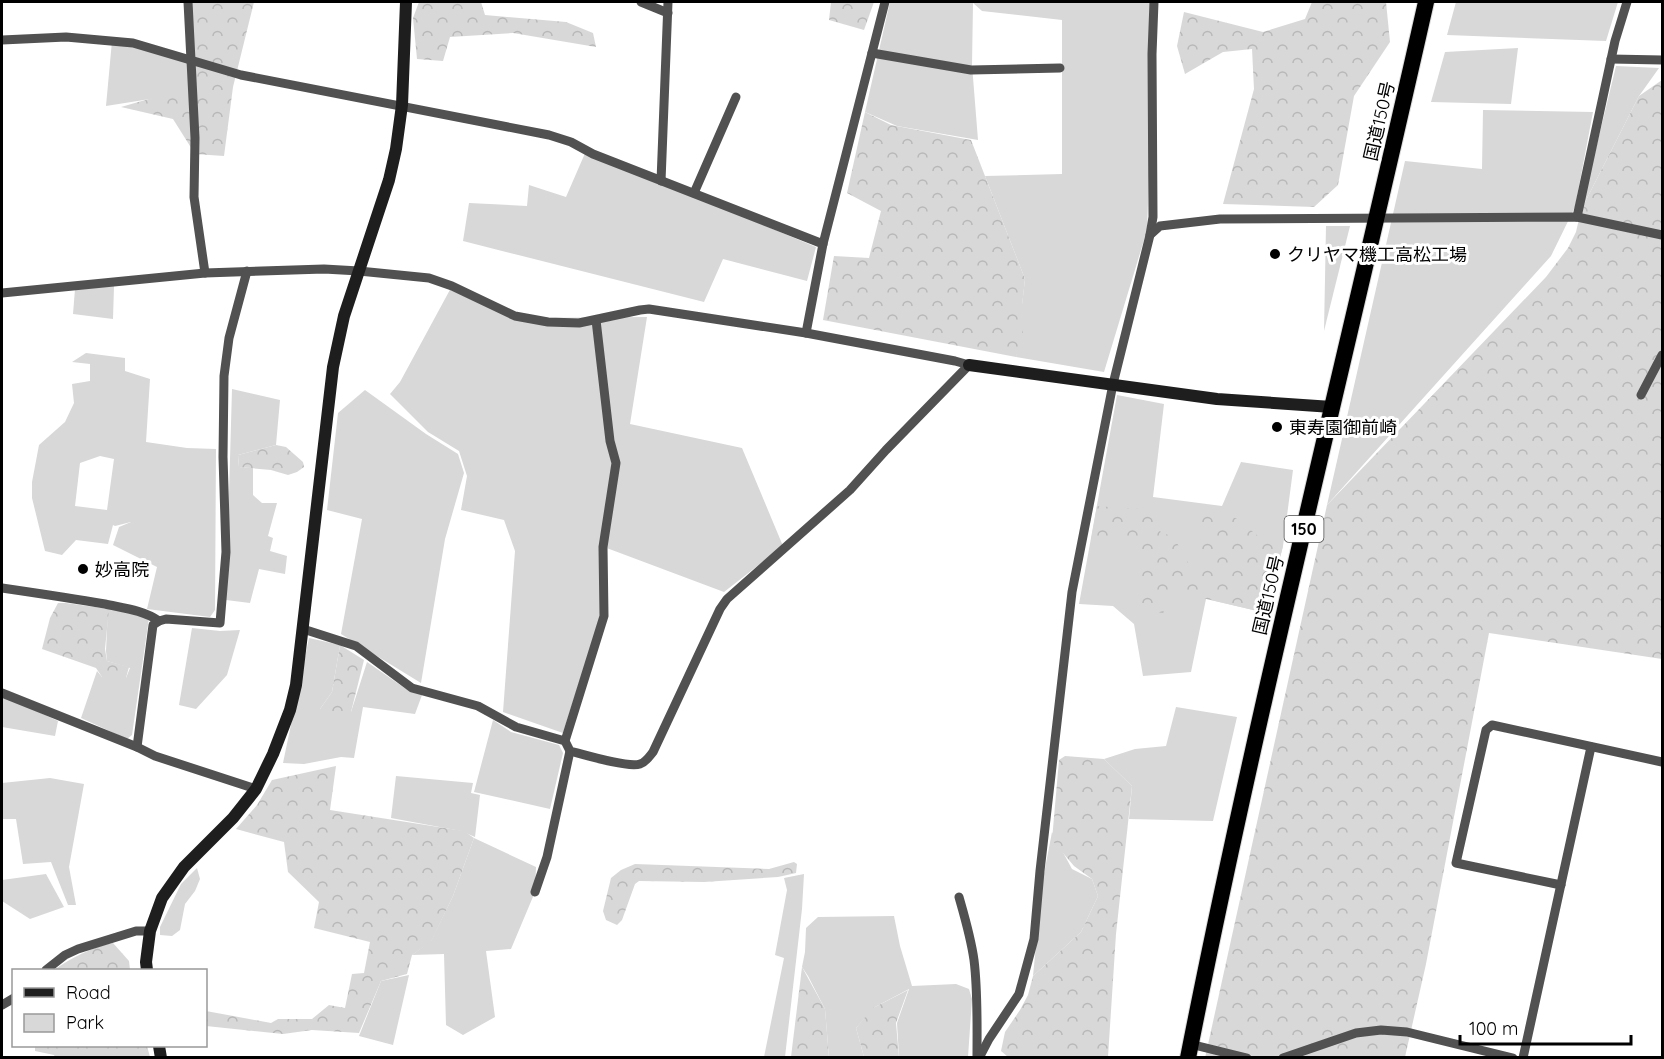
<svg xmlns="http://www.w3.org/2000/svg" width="1664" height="1059" font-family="Quicksand,'Noto Sans JP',sans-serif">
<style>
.green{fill:#d8d8d8;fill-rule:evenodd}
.forest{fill:url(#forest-crowns)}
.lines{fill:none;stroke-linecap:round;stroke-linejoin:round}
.highway-casing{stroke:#dbdbdb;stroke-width:18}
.street{stroke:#515151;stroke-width:9}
.secondary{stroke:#1e1e1e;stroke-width:12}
.highway{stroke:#000;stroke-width:16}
.poi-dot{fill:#000;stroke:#fff;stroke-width:2}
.labels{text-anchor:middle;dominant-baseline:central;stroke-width:6;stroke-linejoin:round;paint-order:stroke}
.shield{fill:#fff;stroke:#4c4c4c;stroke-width:1.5}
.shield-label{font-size:16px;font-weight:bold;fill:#000}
.street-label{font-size:18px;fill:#000;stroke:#fff}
.poi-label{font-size:18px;fill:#000;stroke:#fff;text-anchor:start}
</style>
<defs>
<pattern id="forest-crowns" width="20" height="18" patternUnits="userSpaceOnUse" patternTransform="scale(1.5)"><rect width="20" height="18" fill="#d8d8d8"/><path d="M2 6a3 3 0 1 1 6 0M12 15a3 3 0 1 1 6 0" fill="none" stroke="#b8b8b8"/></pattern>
</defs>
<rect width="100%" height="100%" fill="#fff"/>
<!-- green -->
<g class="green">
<polygon points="890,2 1155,2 1147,230 1104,372 1016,357 1025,279 985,176 1062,174 1062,20 982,11 973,3 972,65 978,140 897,126 865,112"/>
<polygon points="1456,2 1618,2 1606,41 1447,35"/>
<polygon points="112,41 192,60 194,92 106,106"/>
<polygon points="1518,48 1511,104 1431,102 1445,52"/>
<polygon points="1616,66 1659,68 1639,96 1581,210"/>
<polygon points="1483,110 1593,112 1575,207 1551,256 1327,505 1405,161 1482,169"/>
<polygon points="586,151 816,247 807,281 723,259 704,302 463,241 469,203 527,206 529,185 566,197"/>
<polygon points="1326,226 1350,226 1324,331"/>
<polygon points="114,286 113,319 73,314 75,289"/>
<polygon points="452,286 527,318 647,317 630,424 742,448 783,546 724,592 604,547 604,604 563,733 503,712 515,551 504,520 461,510 467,476 459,451 428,432 390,394 400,382"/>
<path d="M86 353 125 358V371L150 379 146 442 187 448 216 449 215 610 210 617 147 609 157 567 113 545 119 527 131 522 115 526 113 525 108 544 76 540 62 555 45 551 32 498V482L39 445 65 422 74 403 72 384 90 381V364L72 362ZM100 456 114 459 107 510 75 506 80 463Z"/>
<polygon points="232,389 280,400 276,445 238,455 239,467 253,468 253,495 262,503 277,503 268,536 273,538 270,551 287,556 285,574 259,569 250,603 226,600"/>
<polygon points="365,390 426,434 458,454 464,473 445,539 421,683 341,634 362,519 327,510 338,413"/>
<polygon points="1117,395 1164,404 1153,497 1222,506 1241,462 1293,470 1283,546 1266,613 1206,599 1191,672 1143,676 1134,624 1113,606 1079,604"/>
<polygon points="108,608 149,618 132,735 127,739 81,718 97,671 102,677 126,678 130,668 107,661 106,651"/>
<polygon points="192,628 220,631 240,630 227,675 196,709 179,705"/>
<polygon points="309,638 340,645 332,692 320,709 351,712 367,662 406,689 422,695 415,714 363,707 354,758 341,757 304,764 283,763"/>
<polygon points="2,697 12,700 58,721 55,736 2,727"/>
<polygon points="1176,707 1237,717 1213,821 1129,819 1132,786 1104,759 1135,749 1166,746"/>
<polygon points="493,720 511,732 559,745 563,753 550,809 474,792"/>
<polygon points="396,776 473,783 471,793 480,795 475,837 461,831 391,818"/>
<polygon points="50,778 84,784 69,867 76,905 68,905 51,862 23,864 16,819 2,819 2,783"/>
<polygon points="1052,832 1072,869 1092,879 1098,896 1081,932 1033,976 1042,884"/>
<polygon points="474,838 536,867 535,892 511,949 486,951 495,1017 463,1035 446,1025 444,954 412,955 431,941 453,896"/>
<polygon points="197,868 200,879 195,891 185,904 180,930 172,936 160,935 160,927 181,884"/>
<polygon points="46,874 64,907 30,919 2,901 2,880"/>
<polygon points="804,874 802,909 785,1057 764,1057 784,958 775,955 787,890 784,878"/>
<polygon points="894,916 900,946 912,986 956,984 969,989 972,999 968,1057 899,1057 897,1023 909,989 875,1007 856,1028 864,1057 829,1057 825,1009 808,976 802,967 805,952 806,928 818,917"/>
<polygon points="409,975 393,1045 359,1036 381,981"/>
</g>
<!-- forest -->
<g class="forest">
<polygon points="188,2 254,2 233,87 224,156 195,154 173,119 121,107 166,94 193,92"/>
<polygon points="419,2 481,2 485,15 566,22 593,33 596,47 513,33 450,37 443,61 417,59 413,18"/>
<polygon points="831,2 874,2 864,30 829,20"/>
<polygon points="1312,2 1386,2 1390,42 1354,96 1338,185 1314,207 1223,204 1254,89 1252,49 1223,52 1185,74 1177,46 1184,12 1263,32 1305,19"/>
<polygon points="1662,80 1662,659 1489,633 1426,964 1405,1057 1205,1058 1327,505 1546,277 1568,248 1576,232 1581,210 1639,96"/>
<polygon points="865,112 891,125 971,140 1025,279 1022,306 1023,334 1016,357 823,320 834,256 869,258 881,211 847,193"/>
<polygon points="276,445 286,447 303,462 304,467 297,472 288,475 271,470 239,467 238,455"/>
<path d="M1097 506 1133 509 1151 508 1161 533 1173 536 1190 566 1205 565 1199 535 1193 515 1236 518 1258 536 1283 546 1266 613 1186 594 1169 592 1170 604 1163 613C1159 612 1153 612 1149 610 1129 600 1143 560 1137 540 1121 541 1106 542 1091 540Z"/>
<polygon points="58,603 66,603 109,609 105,649 107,661 129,667 126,678 115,681 102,677 96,668 42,649 50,618"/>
<polygon points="340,645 364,660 351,712 326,714 320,709 332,692"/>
<polygon points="1065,756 1104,759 1132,786 1116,934 1108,1057 1008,1057 1001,1051 1005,1032 1020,1010 1028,995 1033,976 1081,932 1098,896 1092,879 1074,866 1052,840 1059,760"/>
<polygon points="336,766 330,810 464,831 474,838 453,896 431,942 412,955 407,974 381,981 359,1033 312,1030 283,1034 206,1026 206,1011 271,1023 278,1019 312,1019 329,1005 345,1008 352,974 364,973 370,942 314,928 319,902 288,872 284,842 236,829 257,805 272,780"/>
<polygon points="794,862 797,864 796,873 778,877 704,882 639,881 635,884 622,920 617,925 606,920 603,911 611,878 621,870 635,864 769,869"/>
<path d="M113 943 129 961 130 970H54C71 958 92 947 113 943Z"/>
<polygon points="802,967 825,1009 829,1057 791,1057"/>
<polygon points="908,990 896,1023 899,1057 864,1057 856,1028 873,1008"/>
<polygon points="35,1046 147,1046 150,1057 55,1057 54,1055 35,1051"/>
</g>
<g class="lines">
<defs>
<path id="highway" d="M1188 1058C1258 703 1347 354 1426 2"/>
</defs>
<!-- highway casing -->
<use href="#highway" class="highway-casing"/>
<!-- street -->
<g class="street">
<polyline points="188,2 195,138 194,197 205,273"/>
<polyline points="641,2 668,13"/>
<polyline points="2,40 66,37 133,43 241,75 549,135 571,142 593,154 823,244"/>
<polyline points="872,53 971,70 1060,68"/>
<polyline points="1611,59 1662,60"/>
<polyline points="661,181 668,2"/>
<polyline points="694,193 736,97"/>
<polyline points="1577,217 1615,41 1627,2"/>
<polyline points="1150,235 1153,217 1152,54 1154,2"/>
<path d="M2 293 205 273 324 269 359 271 429 278 452 286 515 316 548 322 579 323 640 310 649 309 806 333 955 361 969 365 886 450 850 490 727 599 720 609 653 752C649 757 646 762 640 764 628 768 585 755 570 751L565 741 516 727 478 706 412 688 356 646 303 629"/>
<polyline points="806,333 823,244 885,2"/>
<polyline points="1641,395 1662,355"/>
<path d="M2 588C36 593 70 598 105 604 123 608 143 610 159 621"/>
<polyline points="2,693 137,747 155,756 256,789"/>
<polyline points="565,741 604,616 603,547 616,463 610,441 596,320"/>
<polyline points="137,747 153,625 159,621 166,619 220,623 226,552 223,457 224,376 229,338 247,271"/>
<polyline points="1561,885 1456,863 1486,730 1492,725 1662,762"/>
<polyline points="535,892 547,857 570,751"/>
<path d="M959 897C965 918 971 938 974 960 978 992 977 1025 977 1058"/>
<polyline points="46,970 65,955 78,949 136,931 150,931"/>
<polyline points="2,1005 14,998"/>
<polyline points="1190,1044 1247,1058"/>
<polyline points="979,1058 989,1039 1019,994 1034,939 1040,871 1072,592 1113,384 1150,235 1160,226 1220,219 1577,217 1662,235"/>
<polyline points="1283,1058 1356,1033 1381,1030 1407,1032 1513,1058"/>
<polyline points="1523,1058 1591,747"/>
</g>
<!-- secondary -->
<g class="secondary">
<polyline points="969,365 1217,399 1332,407"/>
<polyline points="147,970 146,962 150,931 162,898 184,867 233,818 256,789 273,754 290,710 296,685 333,367 344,316 389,180 396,149 402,105 406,2"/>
<polyline points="159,1046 161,1058"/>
</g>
<!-- highway -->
<use href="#highway" class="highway"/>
</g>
<!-- markers -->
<g class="poi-dot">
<circle cx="1275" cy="254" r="6"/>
<circle cx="1277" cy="427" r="6"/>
<circle cx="83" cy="569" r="6"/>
</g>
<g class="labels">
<!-- shield labels -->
<rect class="shield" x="1284.5" y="516" width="39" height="26" rx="4.5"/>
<g class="shield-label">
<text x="1304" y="529">150</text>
</g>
<!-- street labels -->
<g class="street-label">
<text transform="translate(1379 121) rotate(-77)">国道150号</text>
<text transform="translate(1268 595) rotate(-77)">国道150号</text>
</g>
<!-- poi labels -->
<g class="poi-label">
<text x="1287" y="254">クリヤマ機工高松工場</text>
<text x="1289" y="427">東寿園御前崎</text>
<text x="95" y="569">妙高院</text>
</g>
</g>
<!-- border -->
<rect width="1664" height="1059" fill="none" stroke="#000000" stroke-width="6"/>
<!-- legend -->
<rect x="12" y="969" width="195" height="78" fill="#ffffff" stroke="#999999" stroke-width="1.5"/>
<rect x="24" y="988" width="30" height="9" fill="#1e1e1e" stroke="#999999" stroke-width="1.5"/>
<text x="66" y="999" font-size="18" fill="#000000">Road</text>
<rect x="24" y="1014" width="30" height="18" fill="#d8d8d8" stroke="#999999" stroke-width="1.5"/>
<text x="66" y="1029" font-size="18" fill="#000000">Park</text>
<!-- scale -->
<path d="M1460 1035v9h171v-9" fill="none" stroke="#000000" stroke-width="3"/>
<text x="1469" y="1035" font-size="18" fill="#000000" stroke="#ffffff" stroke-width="4.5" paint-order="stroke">100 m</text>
</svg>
